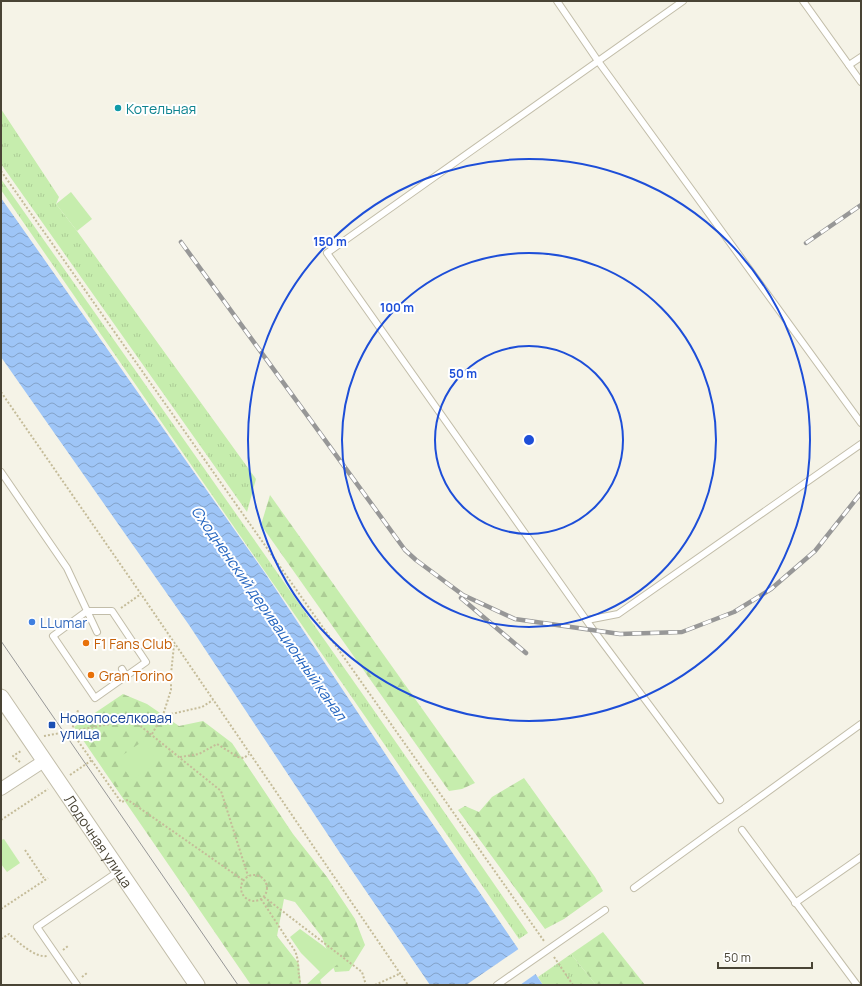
<svg xmlns="http://www.w3.org/2000/svg" width="862" height="986" font-family="Manrope,sans-serif">
<style>
.grass{fill:url(#grass-tufts)}
.forest{fill:url(#forest-firs)}
.park{fill:#c6edad}
.water{fill:url(#water-waves)}
.pier{fill:#f5f3e7}
.lines{fill:none;stroke-linecap:round;stroke-linejoin:round}
.service-casing{stroke:#c2bda9;stroke-width:8}
.minor-casing{stroke:#c2bda9;stroke-width:14}
.tertiary-casing{stroke:#c2bda9;stroke-width:17}
.path{stroke:#c5bc99;stroke-width:2;stroke-dasharray:2 2;stroke-linecap:butt}
.service{stroke:#fff;stroke-width:6}
.minor{stroke:#fff;stroke-width:12}
.tertiary{stroke:#fff;stroke-width:15}
.tram{stroke:#979797;stroke-width:1}
.rail-casing{stroke:#979797;stroke-width:4.5}
.rail{stroke:#fff;stroke-width:3;stroke-dasharray:9;stroke-linecap:butt}
.service-bridge-casing{stroke:#c2bda9;stroke-width:8;stroke-linecap:butt}
.service-bridge{stroke:#fff;stroke-width:6}
.ring{fill:none;stroke:#1d4ed8;stroke-width:2}
.culture-dot{fill:#0f9aa8;stroke:#fff;stroke-width:1.5}
.shop-dot{fill:#3f7fe0;stroke:#fff;stroke-width:1.5}
.food-dot{fill:#e8710a;stroke:#fff;stroke-width:1.5}
.transit-dot{fill:#1a4fb4;stroke:#fff;stroke-width:1.5}
.labels{text-anchor:middle;dominant-baseline:central;stroke-width:4;stroke-linejoin:round;paint-order:stroke}
.culture-label{font-size:14px;fill:#0d838f;stroke:#fff;text-anchor:start}
.shop-label{font-size:14px;fill:#366cbe;stroke:#fff;text-anchor:start}
.food-label{font-size:14px;fill:#c56008;stroke:#fff;text-anchor:start}
.transit-label{font-size:14px;fill:#164399;stroke:#fff;text-anchor:start}
.street-label{font-size:14px;fill:#494435;stroke:#fff}
.water-label{font-size:15px;font-style:italic;fill:#2465c0;stroke:#fff}
.centre{fill:#1d4ed8;stroke:#fff;stroke-width:2}
.ring-label{font-size:12px;text-anchor:middle;font-weight:bold;fill:#1d4ed8;stroke:#fff;stroke-width:4;stroke-linejoin:round;paint-order:stroke}
</style>
<defs>
<pattern id="grass-tufts" width="24" height="20" patternUnits="userSpaceOnUse"><rect width="24" height="20" fill="#c6edad"/><path d="M3 7l-1-3M5 7V3M7 7l1-3M15 17l-1-3M17 17v-4M19 17l1-3" fill="none" stroke="#accc95"/></pattern>
<pattern id="forest-firs" width="22" height="20" patternUnits="userSpaceOnUse"><rect width="22" height="20" fill="#c6edad"/><path d="M5 1l3.5 6h-7zM16 11l3.5 6h-7z" fill="#accc95"/></pattern>
<pattern id="water-waves" width="16" height="10" patternUnits="userSpaceOnUse"><rect width="16" height="10" fill="#9ec5f7"/><path d="M0 5q4-4 8 0t8 0" fill="none" stroke="#83a2c9"/></pattern>
</defs>
<rect width="100%" height="100%" fill="#f5f3e7"/>
<!-- grass -->
<g class="grass">
<polygon points="1,109 59,197 56,204 77,231 256,479 247,512 1,164"/>
<polygon points="1,179 366,699 528,933 519,939 1,190"/>
<polygon points="571,954 596,985 543,985 538,977"/>
</g>
<!-- forest -->
<g class="forest">
<polygon points="270,495 475,783 462,789 449,791 261,525"/>
<polygon points="123,694 147,704 179,726 203,721 232,743 293,834 327,877 355,919 365,945 349,971 335,972 322,937 295,902 284,899 277,936 299,964 301,985 251,985 74,727"/>
<polygon points="524,778 595,877 603,891 564,919 545,929 458,810 465,806 479,812 492,797"/>
<polygon points="603,932 645,985 596,985 571,954"/>
</g>
<!-- park -->
<g class="park">
<polygon points="71,192 92,219 77,231 56,204"/>
<polygon points="143,741 158,762 132,780 117,759"/>
<polygon points="4,839 20,863 7,872 1,864 1,840"/>
<polygon points="300,929 322,945 341,961 320,980 322,985 306,985 320,972 301,953 290,937"/>
</g>
<!-- water -->
<polygon class="water" points="1,198 265,573 406,785 543,985 430,985 340,853 189,625 1,357"/>
<!-- pier -->
<polygon class="pier" points="520,948 537,973 520,985 466,985"/>
<g class="lines">
<defs>
<g id="service">
<polyline points="557,1 598,61 861,423"/>
<polyline points="683,1 327,253 594,631 720,800"/>
<polyline points="803,1 861,82"/>
<polyline points="849,65 861,57"/>
<polyline points="1,472 67,568 97,632"/>
<polygon points="87,611 112,611 146,662 95,698 53,636"/>
<polyline points="587,620 618,614 861,444"/>
<polyline points="122,669 126,676"/>
<polyline points="745,808 861,724"/>
<polyline points="742,830 857,985"/>
<polyline points="634,888 714,830"/>
<polyline points="795,903 861,857"/>
<polyline points="77,985 37,927 119,871"/>
<polyline points="497,985 605,910"/>
</g>
<polyline id="minor" points="1,789 44,761"/>
<g id="tertiary">
<path id="s1" d="M1 697 197 985"/>
</g>
</defs>
<!-- service casing -->
<use href="#service" class="service-casing"/>
<!-- minor casing -->
<use href="#minor" class="minor-casing"/>
<!-- tertiary casing -->
<use href="#tertiary" class="tertiary-casing"/>
<!-- path -->
<g class="path">
<polyline points="1,171 544,941"/>
<polyline points="1,392 141,594 408,985"/>
<polyline points="121,608 141,594"/>
<polyline points="136,722 202,707 213,700"/>
<polyline points="71,731 121,802 128,800 243,880"/>
<polyline points="71,731 75,722 78,710"/>
<polyline points="152,734 163,715 171,690 171,674 174,645"/>
<polyline points="44,736 133,720 221,791 248,876"/>
<polyline points="180,757 199,754 217,744 238,757 244,758 249,754"/>
<polyline points="20,762 13,756 21,751"/>
<polyline points="70,775 92,760"/>
<polyline points="1,820 48,789"/>
<polyline points="25,850 45,880"/>
<circle cx="254" cy="888" r="13"/>
<polyline points="264,897 362,972 366,985"/>
<path d="M261 899 295 951C300 962 297 974 301 985"/>
<polyline points="1,909 48,878"/>
<path d="M1 939 9 934C18 942 35 958 47 956"/>
<polyline points="63,950 68,946"/>
<polyline points="554,957 573,985"/>
<polyline points="82,977 87,973"/>
<polyline points="375,985 399,974"/>
</g>
<!-- service -->
<use href="#service" class="service"/>
<!-- minor -->
<use href="#minor" class="minor"/>
<!-- tertiary -->
<use href="#tertiary" class="tertiary"/>
<!-- tram -->
<polyline class="tram" points="1,641 238,985"/>
<defs>
<g id="rail">
<polyline points="181,242 405,550 416,560 463,595 515,619 620,634 682,632 734,612 771,589 815,551 861,493"/>
<polyline points="806,243 861,205"/>
<polyline points="461,598 526,653"/>
</g>
</defs>
<!-- rail casing -->
<use href="#rail" class="rail-casing"/>
<!-- rail -->
<use href="#rail" class="rail"/>
<defs>
<polyline id="service-bridge" points="714,830 745,808"/>
</defs>
<!-- service-bridge casing -->
<use href="#service-bridge" class="service-bridge-casing"/>
<!-- service-bridge -->
<use href="#service-bridge" class="service-bridge"/>
</g>
<!-- distance rings -->
<g class="ring">
<circle cx="529" cy="440" r="94"/>
<circle cx="529" cy="440" r="187"/>
<circle cx="529" cy="440" r="281"/>
</g>
<!-- markers -->
<circle class="culture-dot" cx="118" cy="108" r="4"/>
<circle class="shop-dot" cx="32" cy="622" r="4"/>
<g class="food-dot">
<circle cx="86" cy="643" r="4"/>
<circle cx="91" cy="675" r="4"/>
</g>
<rect class="transit-dot" x="48" y="721" width="8" height="8" rx="2"/>
<g class="labels">
<!-- culture labels -->
<g class="culture-label">
<text x="126" y="108">Котельная</text>
</g>
<!-- shop labels -->
<g class="shop-label">
<text x="40" y="622">LLumar</text>
</g>
<!-- food labels -->
<g class="food-label">
<text x="94" y="643">F1 Fans Club</text>
<text x="99" y="675">Gran Torino</text>
</g>
<!-- transit labels -->
<g class="transit-label">
<text x="60" y="717">Новопоселковая<tspan x="60" dy="16">улица</tspan></text>
</g>
<!-- street labels -->
<g class="street-label">
<text stroke="none"><textPath href="#s1" startOffset="174">Лодочная улица</textPath></text>
</g>
<!-- water labels -->
<g class="water-label">
<text transform="translate(269 613) rotate(55)">Сходненский деривационный канал</text>
</g>
</g>
<circle cx="529" cy="440" r="6" class="centre"/>
<g class="ring-label">
<text x="330" y="246">150 m</text>
<text x="397" y="312">100 m</text>
<text x="463" y="378">50 m</text>
</g>
<!-- border -->
<rect width="862" height="986" fill="none" stroke="#494435" stroke-width="4"/>
<!-- scale -->
<path d="M718 962v6h94v-6" fill="none" stroke="#494435" stroke-width="2"/>
<text x="724" y="962" font-size="12" fill="#494435" stroke="#ffffff" stroke-width="3" paint-order="stroke">50 m</text>
</svg>
